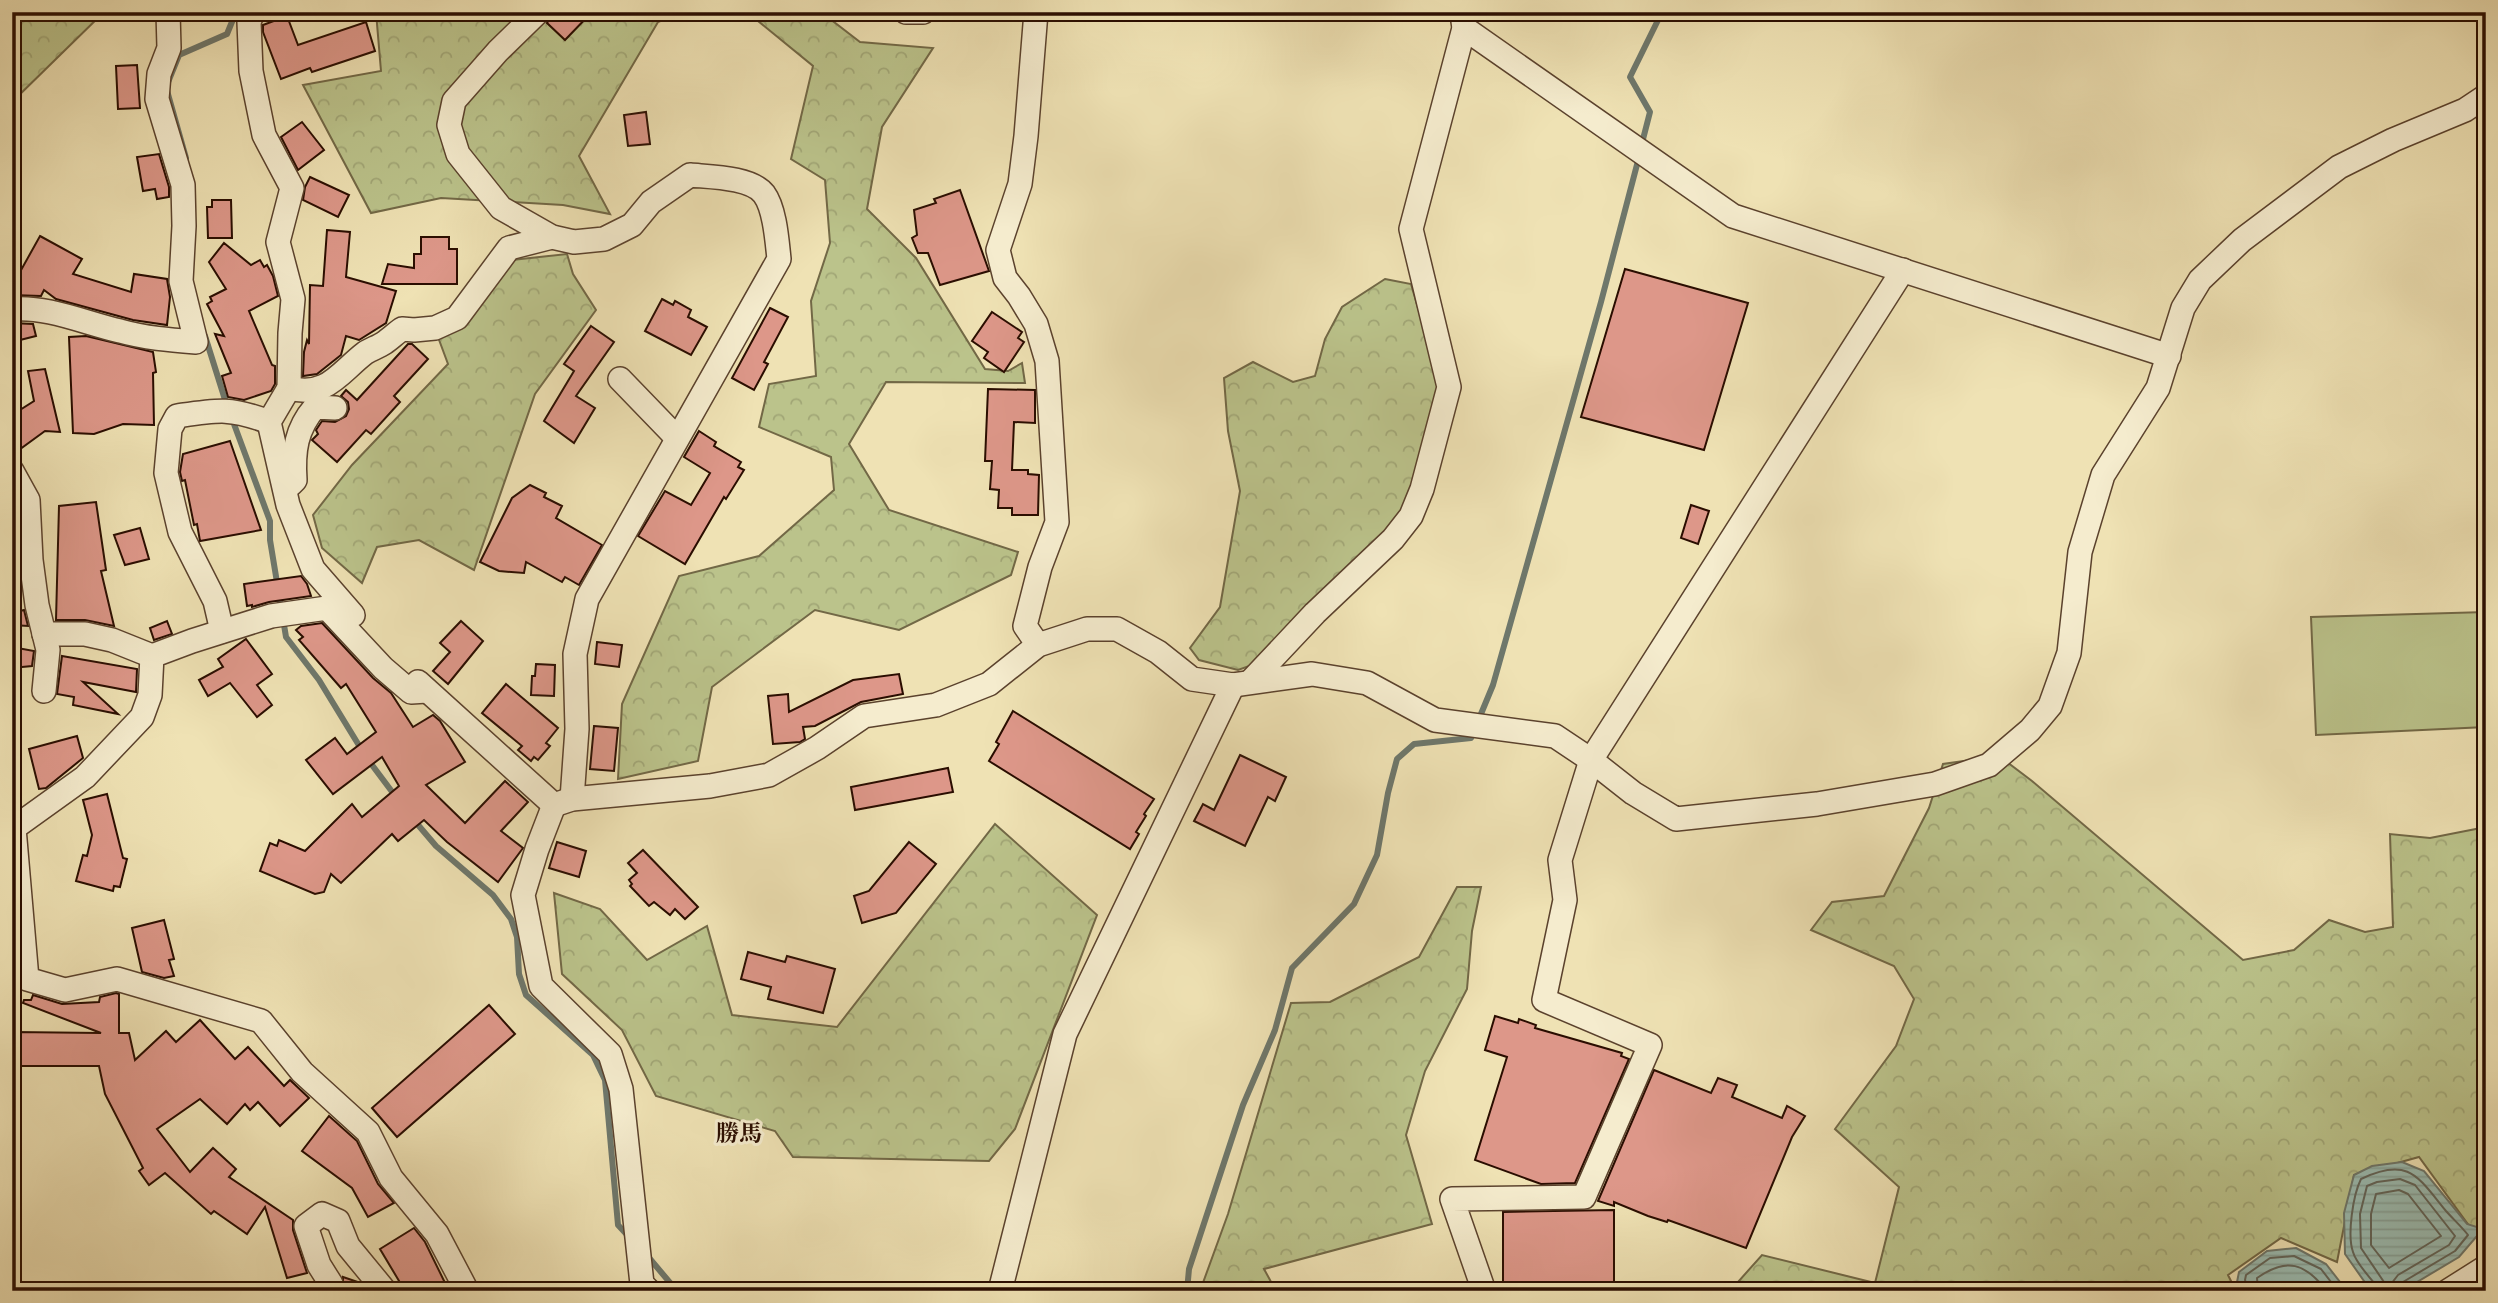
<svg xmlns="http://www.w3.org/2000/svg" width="2498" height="1303" font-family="'Old Standard TT','Noto Serif JP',serif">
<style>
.forest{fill:url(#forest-crowns);stroke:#726846;stroke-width:2}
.green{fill:#bbc38b;stroke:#726846;stroke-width:2}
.water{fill:url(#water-rules);stroke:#6e776b;stroke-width:2}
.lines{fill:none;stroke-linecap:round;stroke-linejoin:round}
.shore{stroke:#62655a;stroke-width:2}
.stream{stroke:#6e776b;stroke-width:6}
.building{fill:#dd9789;stroke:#2a0d00;stroke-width:2}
.street-casing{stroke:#5b422d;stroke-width:26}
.street{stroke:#f5ecce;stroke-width:23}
.labels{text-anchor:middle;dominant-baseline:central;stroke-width:6;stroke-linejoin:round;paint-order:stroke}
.quarter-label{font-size:23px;font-weight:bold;fill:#2a0d00;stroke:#f5ecce}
</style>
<defs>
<pattern id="forest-crowns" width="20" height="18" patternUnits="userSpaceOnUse" patternTransform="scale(1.75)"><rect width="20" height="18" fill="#bbc38b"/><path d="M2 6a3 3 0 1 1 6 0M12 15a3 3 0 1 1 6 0" fill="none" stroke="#a1a676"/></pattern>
<pattern id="water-rules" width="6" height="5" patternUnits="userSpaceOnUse" patternTransform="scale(1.75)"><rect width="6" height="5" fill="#9bbdb3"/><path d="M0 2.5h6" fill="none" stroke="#86a198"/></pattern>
</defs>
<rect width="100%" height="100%" fill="#efe2b4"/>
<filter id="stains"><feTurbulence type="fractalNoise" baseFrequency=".00286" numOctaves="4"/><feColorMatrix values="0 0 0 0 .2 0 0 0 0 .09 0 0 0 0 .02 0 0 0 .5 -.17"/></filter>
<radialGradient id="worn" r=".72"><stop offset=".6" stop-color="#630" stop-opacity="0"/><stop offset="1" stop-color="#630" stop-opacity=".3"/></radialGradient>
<!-- forest -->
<g class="forest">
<polygon points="12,12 104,12 12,102"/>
<polygon points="376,12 682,12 658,22 579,156 610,214 563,205 441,198 371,213 303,85 381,71"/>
<polygon points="758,12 821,12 860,42 933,48 882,127 867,209 916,258 985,369 1008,371 1022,363 1025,383 886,382 849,444 889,510 1018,552 1011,575 899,630 815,610 712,687 698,761 618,779 622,704 679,576 759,556 834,490 831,457 759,427 769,384 816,376 811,301 830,243 825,180 791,159 813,66 752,16"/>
<polygon points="567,254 573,274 596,310 535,394 474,570 419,540 377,547 362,583 322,548 313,515 352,465 448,364 438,337 512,260"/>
<polygon points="1385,279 1411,284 1434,363 1438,391 1408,501 1395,521 1255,664 1238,670 1199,660 1190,648 1220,607 1240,491 1228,431 1224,378 1253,362 1293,382 1315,376 1325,339 1342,307"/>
<polygon points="1999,756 2032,781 2243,960 2294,950 2329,920 2365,932 2393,927 2390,834 2430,838 2486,827 2486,1249 2419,1157 2354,1175 2337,1262 2281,1238 2228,1275 2236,1291 1730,1291 1762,1255 1875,1283 1899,1187 1835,1129 1896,1046 1914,999 1894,966 1811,930 1832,902 1884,896 1929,808 1943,764"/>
<polygon points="995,824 1097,915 1015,1129 989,1161 793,1157 775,1131 656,1096 622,1030 562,974 554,893 600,909 647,960 707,926 732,1015 837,1027"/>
<polygon points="1457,887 1481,887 1472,931 1467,989 1425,1071 1406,1135 1432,1224 1264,1269 1276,1291 1200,1291 1228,1214 1291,1003 1330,1002 1419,957"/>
</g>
<!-- green -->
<polygon class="green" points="2486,612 2486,727 2316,735 2311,617"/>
<!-- water -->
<g class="water">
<polygon points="2402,1162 2424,1171 2467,1224 2483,1229 2459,1257 2402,1291 2371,1291 2345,1254 2344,1213 2354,1175 2372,1166"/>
<polygon points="2296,1248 2326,1264 2347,1291 2244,1291 2237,1282 2239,1272 2267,1251"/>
</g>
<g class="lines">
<!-- shore -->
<g class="shore">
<polygon points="2400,1179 2415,1185 2455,1236 2449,1245 2398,1275 2388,1288 2361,1248 2360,1214 2367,1186 2377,1182"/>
<polygon points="2399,1190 2408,1194 2441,1236 2389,1268 2371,1245 2371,1214 2376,1194"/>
<polyline points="2249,1291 2245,1280 2246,1275 2270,1258 2294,1256 2321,1269 2338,1291"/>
<path d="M2258 1291 2257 1278C2287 1257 2305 1263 2327 1291"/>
<path d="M2376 1291 2375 1284C2368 1275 2356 1263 2353 1252 2347 1235 2353 1195 2361 1179 2409 1156 2418 1177 2446 1211 2453 1219 2462 1227 2468 1235L2455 1251 2403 1282 2400 1291"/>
</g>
<!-- stream -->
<g class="stream">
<polyline points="1641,147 1650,112 1630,77 1662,12"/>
<polyline points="186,158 166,87 179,55 227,34 236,12"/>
<polyline points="205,336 227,406"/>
<polyline points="231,416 270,521 270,540 286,637 319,680 363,752"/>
<polyline points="369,761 396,797"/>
<polyline points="413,819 436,846 493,895 511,919 517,937 519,974 526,995 593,1055 605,1080 618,1225 630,1238"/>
<polyline points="645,1253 677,1291"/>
<polyline points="1187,1291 1189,1269 1243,1105 1275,1030 1292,968 1354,904 1377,855 1388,793 1397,759 1414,744 1471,738 1493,685 1601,302 1639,157"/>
</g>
</g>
<!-- building -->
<g class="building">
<polygon points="554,12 592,12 565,40 547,23"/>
<polygon points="287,16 298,45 366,22 375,51 312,72 310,68 281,79 263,32 263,25"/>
<polygon points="137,65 140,108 118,109 116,66"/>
<polygon points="646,112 650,144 628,146 624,115"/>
<polygon points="302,122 324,150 298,170 281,137"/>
<polygon points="159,154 169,187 169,197 157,199 155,189 143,191 137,157"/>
<polygon points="310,177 349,195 338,217 303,200 305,187"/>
<polygon points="960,190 989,271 940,285 928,253 918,253 912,238 917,235 914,210 936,203 934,199"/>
<polygon points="212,200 231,200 232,238 208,238 207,207 212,207"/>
<polygon points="327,230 350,232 346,277 396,291 386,323 359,340 346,336 341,355 317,374 303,376 304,352 307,340 309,344 310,285 323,286"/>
<polygon points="40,236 82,259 73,274 131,292 134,274 167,279 170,297 167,325 133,320 56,299 44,290 41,296 12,295 12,266 19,265 20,272"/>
<polygon points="421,237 449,237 449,249 457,249 457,284 382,284 388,264 414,268 414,254 421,254"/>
<polygon points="224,243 251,265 260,260 264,267 267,265 273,276 278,296 249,311 272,365 275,366 275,384 271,391 244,400 228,397 222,376 231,373 215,334 224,336 207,304 212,301 210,297 226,289 209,262"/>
<polygon points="1625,269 1748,303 1704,450 1581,417"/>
<polygon points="662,299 673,305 675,301 691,310 688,317 707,327 691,355 645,331"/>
<polygon points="770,308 788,317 764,362 768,364 754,390 732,378"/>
<polygon points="992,312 1022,332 1018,338 1024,342 1004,372 984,358 988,352 972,341"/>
<polygon points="12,323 33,324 36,336 16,341"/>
<polygon points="591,326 614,342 576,396 595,408 574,443 544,421 574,371 564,364"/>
<polygon points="86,336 153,352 156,372 153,373 154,425 123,424 94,434 73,433 69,337"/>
<polygon points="408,344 412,344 428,359 394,396 400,402 371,434 366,430 337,462 312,440 318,434 316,430 322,421 335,422 346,416 349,409 348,402 341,396 346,390 357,400"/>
<polygon points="45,369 60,432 45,431 12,455 12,415 34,401 28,371"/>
<polygon points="988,389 1035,390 1035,423 1014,422 1012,470 1028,470 1028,474 1039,475 1038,515 1012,515 1012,508 998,508 999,490 990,489 992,461 985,461"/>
<polygon points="699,431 716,442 714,446 741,462 738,467 744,470 726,499 724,497 685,564 638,536 665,491 691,505 710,473 684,457"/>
<polygon points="230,441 261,530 200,541 197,524 194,525 185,480 182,481 180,472 183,454"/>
<polygon points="530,485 546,493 544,497 562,506 556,518 602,545 579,585 565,577 562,582 526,562 524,573 499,571 480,562 512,498"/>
<polygon points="96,502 106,570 101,571 114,626 85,620 56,620 59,506"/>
<polygon points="1691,505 1709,511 1698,544 1681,538"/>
<polygon points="140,528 149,559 125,565 114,535"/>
<polygon points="301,576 307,584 311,596 269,602 252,607 252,605 247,606 244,584"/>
<polygon points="24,610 28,626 12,625 12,613"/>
<polygon points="167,621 172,634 154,640 150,628"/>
<polygon points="461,621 483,641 448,684 433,671 450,652 440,643"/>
<polygon points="322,623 373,678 391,693 413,727 433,715 440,721 465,762 426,785 465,823 505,781 528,802 501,831 523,848 498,882 447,842 424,820 398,841 392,834 341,883 331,874 324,892 315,894 260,871 270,843 277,846 279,840 305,851 352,804 362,817 399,786 382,757 333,794 306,760 335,738 347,754 376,732 346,684 341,688 299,640 303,637 296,630 301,626"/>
<polygon points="246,639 272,674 257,685 272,705 257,717 230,683 208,696 199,680 223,667 218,659"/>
<polygon points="597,642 622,645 619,667 595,664"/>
<polygon points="12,647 34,651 32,666 12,668"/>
<polygon points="62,656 137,669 136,692 83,682 118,714 73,705 74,697 57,694"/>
<polygon points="536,664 555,665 554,696 531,695 532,676 535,676"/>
<polygon points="899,674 903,694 861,702 815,726 803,727 805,739 800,742 773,744 768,696 788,694 789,712 853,680"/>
<polygon points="506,684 558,728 546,743 550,746 538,760 534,757 531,761 518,750 522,746 482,713"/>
<polygon points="1013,711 1154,799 1144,814 1146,816 1136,832 1139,834 1130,849 989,761 999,744 996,742"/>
<polygon points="594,726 618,728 614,771 590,769"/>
<polygon points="77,736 83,758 46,788 39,789 29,749"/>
<polygon points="1240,755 1286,777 1275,801 1268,797 1245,846 1194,821 1203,804 1214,810"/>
<polygon points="948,768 953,792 855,810 851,787"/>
<polygon points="107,794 123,858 127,859 120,887 114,886 113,891 76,881 83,855 87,856 92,835 83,800"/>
<polygon points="557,842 586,851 579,877 549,868"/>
<polygon points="909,842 936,864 896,913 862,923 854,896 869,891"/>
<polygon points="643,850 698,907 685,919 675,909 670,915 654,902 649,906 630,886 632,884 629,880 637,873 628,863"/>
<polygon points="164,920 174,959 169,960 174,976 164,978 142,972 132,928"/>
<polygon points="748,952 785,962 787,956 835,969 823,1013 768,999 771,987 741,979"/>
<polygon points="116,993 119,994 119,1033 129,1033 135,1060 166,1031 176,1042 200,1020 235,1059 248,1047 284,1086 290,1080 309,1098 280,1126 258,1102 250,1110 245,1104 227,1124 200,1099 157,1129 190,1172 213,1148 236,1169 229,1177 293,1220 293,1230 307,1273 287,1278 265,1207 247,1234 214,1211 211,1214 165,1173 149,1185 139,1171 143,1168 105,1094 99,1066 14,1066 13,1032 101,1033 23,1003 24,1000 31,1000 33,995 62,1004 99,1002 100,997"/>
<polygon points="489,1005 515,1034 397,1137 372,1108"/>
<polygon points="1495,1016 1518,1023 1519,1019 1536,1025 1535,1028 1622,1053 1621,1056 1629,1059 1575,1183 1541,1184 1475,1160 1507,1057 1485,1050"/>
<polygon points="1654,1070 1711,1093 1718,1078 1737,1085 1732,1097 1782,1118 1787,1106 1805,1116 1792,1137 1746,1248 1668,1220 1667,1222 1648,1216 1614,1202 1614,1206 1598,1201"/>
<polygon points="329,1116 357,1141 378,1184 394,1203 368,1217 352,1188 302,1151"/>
<polygon points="1614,1210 1614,1291 1503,1291 1503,1212"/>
<polygon points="414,1228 425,1242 449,1291 405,1291 380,1249"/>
<polygon points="343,1277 361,1283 367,1291 343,1291"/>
</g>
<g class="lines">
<defs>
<g id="street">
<polyline points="253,12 249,22 251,71 264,135 292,188 278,242 293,299 290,333 289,388 269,422 288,505 313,569 353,615"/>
<path d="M538 12 498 51 454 101 449 125 458 154 501 208 552 237 574 242 604 239 632 225 651 202 690 175C710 177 751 177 764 194 775 209 777 241 779 259L587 599 575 654 577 729 572 799"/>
<polyline points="906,12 923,12"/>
<polyline points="1036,12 1026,136 1020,184 998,250 1005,278 1019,296 1036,324 1047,361 1057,522 1040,567 1025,626 1038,645"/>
<polyline points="1464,28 1733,216 2169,356"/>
<path d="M12 309C48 306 85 323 120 331 145 338 170 340 196 342L181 281 184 226 183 185 157 99 159 74 169 48 168 12"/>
<polyline points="620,379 677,438"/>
<path d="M289 388C327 398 339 373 365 353 371 349 378 347 384 343 390 339 396 333 402 329L414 330 435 328 457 318 509 248 552 237"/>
<polyline points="12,471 28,500 31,560 37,605 48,650 44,691"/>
<path d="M291 484 295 480C293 451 296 429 315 407L335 408"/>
<path d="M222 631 215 601 180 532 166 473 170 429 177 416C217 410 230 407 269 422"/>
<polyline points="44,634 85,634 112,640 152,656"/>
<polyline points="1252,680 1315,613 1393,539 1411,516 1422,489 1449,387 1411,229 1464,28 1463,21 1468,12"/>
<polyline points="418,682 554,805"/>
<polyline points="427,691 411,692 383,668 327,608 271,616 192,641 152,656 150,695 142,717 85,777 14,828 27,979 65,990 117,979 261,1021 302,1072 368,1132 391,1178 437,1234 467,1291"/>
<polyline points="554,805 572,799 710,786 769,775 817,748 864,716 936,705 989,684 1038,645 1087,629 1117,629 1158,652 1192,679 1233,685 1312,674 1367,683 1435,720 1555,736 1591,760 1633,793 1676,819 1817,804 1935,784 1989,765 2030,730 2050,706 2069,653 2080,552 2103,475 2158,388 2183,308 2200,280 2242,240 2339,167 2393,140 2465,110 2486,96"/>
<polyline points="554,805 537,849 523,895 541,986 610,1054 621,1089 642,1284 649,1291"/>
<polyline points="331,1284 319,1265 306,1226 322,1214 338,1221 348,1246 385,1291"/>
<polyline points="1000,1291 1065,1034 1233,685"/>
<polyline points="1484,1291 1452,1199 1584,1197 1650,1045 1544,1000 1565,900 1560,860 1591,760 1903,270"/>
<polyline points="2448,1291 2486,1267"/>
</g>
</defs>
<!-- street casing -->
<use href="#street" class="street-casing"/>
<!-- street -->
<use href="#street" class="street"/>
</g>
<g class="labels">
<!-- quarter labels -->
<g class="quarter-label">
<text x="739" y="1134">勝馬</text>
</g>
</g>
<!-- margin -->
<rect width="2498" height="1303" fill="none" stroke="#efe2b4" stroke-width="42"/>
<rect x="14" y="14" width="2470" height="1275" fill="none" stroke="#2a0d00" stroke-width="3.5"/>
<rect x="21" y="21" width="2456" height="1261" fill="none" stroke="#2a0d00" stroke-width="2"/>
<rect width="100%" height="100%" filter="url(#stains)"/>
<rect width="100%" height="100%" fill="url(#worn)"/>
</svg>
